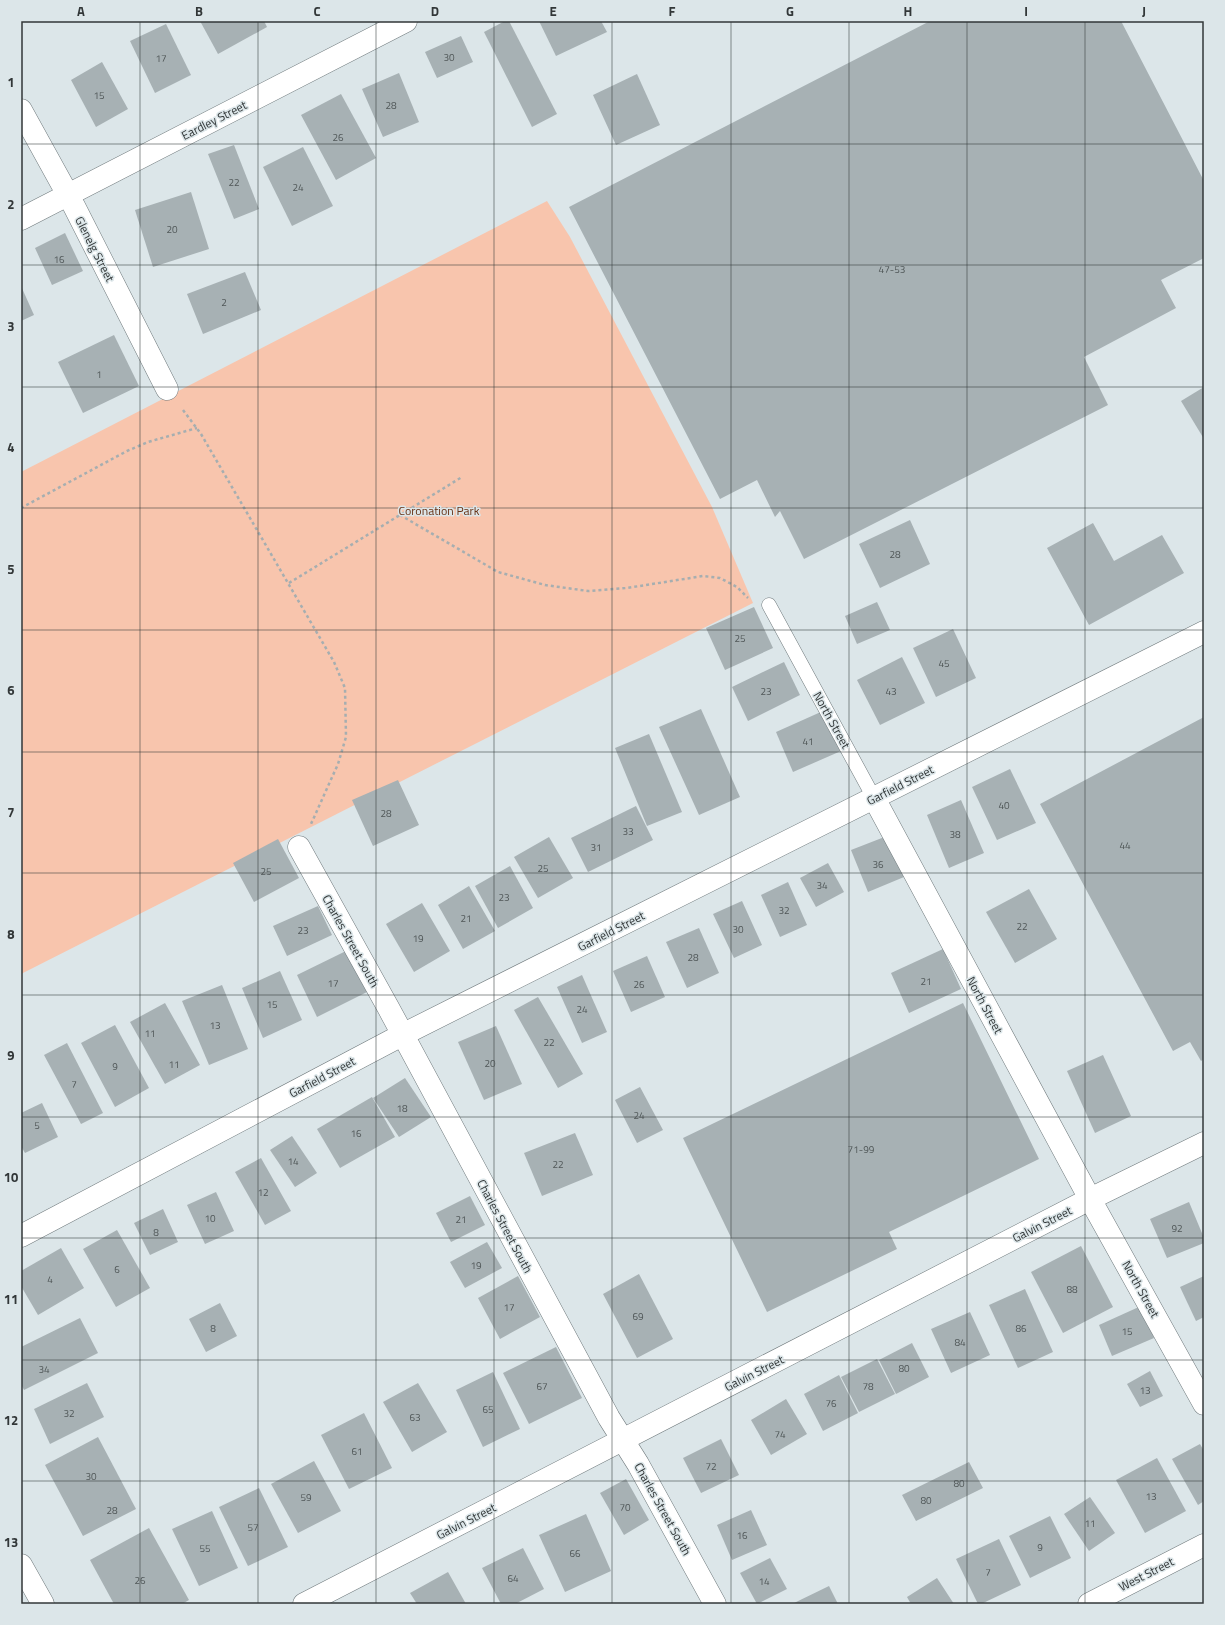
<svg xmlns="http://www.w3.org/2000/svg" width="1225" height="1625" font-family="'Titillium Web',sans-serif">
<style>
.green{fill:#f8c5ad}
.building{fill:#a7b1b4}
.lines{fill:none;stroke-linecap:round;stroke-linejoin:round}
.service-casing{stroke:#707a7d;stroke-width:15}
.minor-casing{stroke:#707a7d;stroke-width:23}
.tertiary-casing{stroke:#707a7d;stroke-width:23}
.path{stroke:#a6aeb0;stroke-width:2.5;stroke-dasharray:3 3;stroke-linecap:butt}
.service{stroke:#fff;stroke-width:14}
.minor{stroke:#fff;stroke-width:22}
.tertiary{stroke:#fff;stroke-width:22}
.grid{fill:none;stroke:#323738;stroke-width:1;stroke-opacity:0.55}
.labels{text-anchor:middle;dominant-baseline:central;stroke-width:3;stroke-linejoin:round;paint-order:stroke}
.number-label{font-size:10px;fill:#4f5657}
.street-label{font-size:12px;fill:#323738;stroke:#dce6e9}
.park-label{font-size:12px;fill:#673114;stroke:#dce6e9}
.neatline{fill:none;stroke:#323738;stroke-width:1.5}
.grid-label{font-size:13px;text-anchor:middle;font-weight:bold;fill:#323738}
</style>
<rect width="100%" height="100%" fill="#dce6e9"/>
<!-- green -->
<polygon class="green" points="547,201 570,237 712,507 753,603 21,974 21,472"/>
<!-- building -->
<g class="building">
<polygon points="200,21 264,21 267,27 218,54"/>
<polygon points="505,21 509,21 557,114 532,127 484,32"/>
<polygon points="539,21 601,21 607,32 556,56"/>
<polygon points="930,21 1121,21 1204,181 1204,258 1161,280 1176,308 1084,357 1108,405 804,559 780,511 775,517 757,480 720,499 569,207"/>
<polygon points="166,24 191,75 155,93 130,41"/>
<polygon points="461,36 473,62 437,78 425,52"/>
<polygon points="102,62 128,109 96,127 71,80"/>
<polygon points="399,73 419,122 383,137 362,89"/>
<polygon points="637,74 660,125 616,145 593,95"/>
<polygon points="341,94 376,158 336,180 301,115"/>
<polygon points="234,145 259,209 234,219 208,154"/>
<polygon points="303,147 333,206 292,226 263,167"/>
<polygon points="191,192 209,249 153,267 135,210"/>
<polygon points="65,233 83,271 52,285 35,248"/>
<polygon points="245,272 261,310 203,334 187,294"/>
<polygon points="21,286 34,315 21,321"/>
<polygon points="114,335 139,386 83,413 58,362"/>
<polygon points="1204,387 1204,439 1181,401"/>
<polygon points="910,520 930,564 880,588 859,544"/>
<polygon points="1093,523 1114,561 1162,535 1184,573 1089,625 1047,548"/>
<polygon points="877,602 890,630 857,644 845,616"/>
<polygon points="754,607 773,648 725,670 706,628"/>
<polygon points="953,629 976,678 936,697 913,648"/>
<polygon points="902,657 925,703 880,725 857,680"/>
<polygon points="784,662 800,695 748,721 732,687"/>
<polygon points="701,709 740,797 699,815 659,727"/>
<polygon points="823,711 841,751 793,772 776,732"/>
<polygon points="1204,717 1204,1059 1201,1061 1190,1042 1173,1051 1040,804"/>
<polygon points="649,734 682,812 647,826 615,748"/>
<polygon points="1010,769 1036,823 997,840 972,787"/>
<polygon points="398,780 419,825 373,846 352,800"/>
<polygon points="961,800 984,853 949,868 927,815"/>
<polygon points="636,806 653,840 588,872 571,838"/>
<polygon points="887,836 904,877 868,892 851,850"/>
<polygon points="549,837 573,878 538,898 514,857"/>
<polygon points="278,839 299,878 254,902 233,863"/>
<polygon points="828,863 844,892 816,907 800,878"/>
<polygon points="510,866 533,908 498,928 475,886"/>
<polygon points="788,882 807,925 780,937 761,895"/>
<polygon points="469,886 495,931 463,949 438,905"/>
<polygon points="1029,889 1057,939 1015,963 986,912"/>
<polygon points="742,901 762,945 734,958 713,914"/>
<polygon points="422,903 450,951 414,972 386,924"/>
<polygon points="318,906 332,935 287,956 273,926"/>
<polygon points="699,928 719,973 687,988 666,942"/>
<polygon points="943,949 961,989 909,1013 891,973"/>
<polygon points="348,950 369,991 317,1017 297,975"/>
<polygon points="647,956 665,997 631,1012 613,971"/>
<polygon points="280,971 302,1020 263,1038 242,988"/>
<polygon points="582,975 607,1032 582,1043 557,987"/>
<polygon points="222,985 248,1049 209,1065 182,1001"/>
<polygon points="538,997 583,1074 558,1088 514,1010"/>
<polygon points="165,1003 200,1065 165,1084 130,1022"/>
<polygon points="963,1003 1039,1159 889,1232 897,1249 767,1312 683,1138"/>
<polygon points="115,1025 149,1088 115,1107 81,1043"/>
<polygon points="496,1026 522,1084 484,1100 458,1042"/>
<polygon points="67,1043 103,1113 81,1124 44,1055"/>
<polygon points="1103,1055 1131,1116 1095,1133 1067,1071"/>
<polygon points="405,1078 431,1117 399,1137 373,1098"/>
<polygon points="640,1087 663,1130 637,1143 615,1100"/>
<polygon points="372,1097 395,1137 340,1168 317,1129"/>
<polygon points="42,1103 58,1137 25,1153 21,1146 21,1113"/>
<polygon points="575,1133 593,1175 542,1196 524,1153"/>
<polygon points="292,1136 317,1173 295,1187 270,1150"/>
<polygon points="261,1158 291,1211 265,1225 235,1172"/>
<polygon points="216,1192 234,1231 205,1244 187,1205"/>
<polygon points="470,1196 485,1225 451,1242 436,1213"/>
<polygon points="1189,1202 1204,1238 1204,1243 1167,1258 1150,1219"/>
<polygon points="163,1209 178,1242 150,1255 134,1223"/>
<polygon points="117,1230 150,1288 116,1307 83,1249"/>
<polygon points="487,1242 502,1268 465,1288 450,1262"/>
<polygon points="1081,1246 1113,1307 1063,1333 1031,1272"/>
<polygon points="61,1248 84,1288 38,1315 21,1286 21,1271"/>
<polygon points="639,1274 673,1339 637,1358 603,1294"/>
<polygon points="518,1276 540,1317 500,1339 478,1298"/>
<polygon points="1204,1276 1204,1317 1196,1321 1180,1287"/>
<polygon points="1025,1289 1053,1352 1018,1368 989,1305"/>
<polygon points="220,1303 237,1336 206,1352 189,1319"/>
<polygon points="1141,1306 1154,1338 1112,1356 1099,1325"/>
<polygon points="970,1312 990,1355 951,1373 931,1329"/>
<polygon points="80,1318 98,1353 24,1390 21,1384 21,1347"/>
<polygon points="912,1343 929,1377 896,1394 879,1360"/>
<polygon points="556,1347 582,1398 529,1424 503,1373"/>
<polygon points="877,1359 895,1394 859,1412 841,1377"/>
<polygon points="1150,1371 1163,1396 1140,1407 1127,1384"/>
<polygon points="493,1372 520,1429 483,1447 456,1390"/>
<polygon points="839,1375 858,1413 823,1431 804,1394"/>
<polygon points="87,1383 104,1417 50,1444 34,1409"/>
<polygon points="418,1383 447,1432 412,1452 383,1402"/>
<polygon points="786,1399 807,1434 771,1455 751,1420"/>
<polygon points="364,1413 392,1468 349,1489 321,1435"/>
<polygon points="98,1437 136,1509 83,1536 45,1465"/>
<polygon points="721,1439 739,1475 701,1493 683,1458"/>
<polygon points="1200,1444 1204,1451 1204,1501 1198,1505 1172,1459"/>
<polygon points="1157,1458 1186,1511 1145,1533 1116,1480"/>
<polygon points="314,1461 341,1511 298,1533 271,1484"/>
<polygon points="969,1462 983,1488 916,1521 902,1495"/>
<polygon points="626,1479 649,1520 624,1535 600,1493"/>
<polygon points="259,1488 288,1547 248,1566 219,1507"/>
<polygon points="1090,1497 1115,1533 1089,1551 1064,1514"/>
<polygon points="751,1510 767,1545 732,1560 717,1525"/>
<polygon points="212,1511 238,1568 199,1586 172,1529"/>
<polygon points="586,1514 611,1571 565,1592 539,1535"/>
<polygon points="1050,1516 1071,1558 1030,1578 1009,1536"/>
<polygon points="149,1528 189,1600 182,1604 114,1604 90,1560"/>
<polygon points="999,1539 1021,1585 981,1604 978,1604 956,1559"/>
<polygon points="523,1548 544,1589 515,1604 501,1604 482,1568"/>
<polygon points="770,1558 787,1589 757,1604 740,1573"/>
<polygon points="448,1572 466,1604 417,1604 410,1593"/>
<polygon points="937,1578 954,1604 911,1604 907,1597"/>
<polygon points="829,1586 838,1604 792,1604"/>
</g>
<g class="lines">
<defs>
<polyline id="service" points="769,605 874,798"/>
<g id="minor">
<polyline points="21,110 74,206 167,389"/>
<polyline points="21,219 406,21"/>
<polyline points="874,798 1090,1199 1204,1404"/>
<polyline points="299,847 389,1009 609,1418 638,1464 715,1604"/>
<polyline points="21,1236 402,1035 1204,632"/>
<polyline points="304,1604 1090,1199 1204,1143"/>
<polyline points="1089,1604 1204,1545"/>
</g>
<polyline id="tertiary" points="21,1565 43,1604"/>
</defs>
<!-- service casing -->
<use href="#service" class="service-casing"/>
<!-- minor casing -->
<use href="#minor" class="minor-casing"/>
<!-- tertiary casing -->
<use href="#tertiary" class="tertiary-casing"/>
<!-- path -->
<g class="path">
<polyline points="183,410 201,434 334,662 345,688 346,737 338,764 311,824"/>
<polyline points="21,508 127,451 148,442 197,428"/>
<polyline points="400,515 498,572 545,585 588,591 627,588 703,576 720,578 737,587 748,598"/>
<polyline points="289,583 462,477"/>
</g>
<!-- service -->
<use href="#service" class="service"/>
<!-- minor -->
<use href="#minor" class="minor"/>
<!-- tertiary -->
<use href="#tertiary" class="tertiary"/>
</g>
<!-- grid -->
<path class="grid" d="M140 21V1604M258 21V1604M376 21V1604M494 21V1604M612 21V1604M731 21V1604M849 21V1604M967 21V1604M1085 21V1604M21 144H1204M21 265H1204M21 387H1204M21 508H1204M21 630H1204M21 752H1204M21 873H1204M21 995H1204M21 1117H1204M21 1238H1204M21 1360H1204M21 1481H1204"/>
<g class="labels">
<!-- number labels -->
<g class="number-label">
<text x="449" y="57">30</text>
<text x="161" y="58">17</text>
<text x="99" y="95">15</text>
<text x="391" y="105">28</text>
<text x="338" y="137">26</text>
<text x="234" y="182">22</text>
<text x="298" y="187">24</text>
<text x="172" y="229">20</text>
<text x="59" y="259">16</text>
<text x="892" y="269">47-53</text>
<text x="224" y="302">2</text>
<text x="99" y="374">1</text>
<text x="895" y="554">28</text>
<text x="740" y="638">25</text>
<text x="944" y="663">45</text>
<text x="766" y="691">23</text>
<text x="891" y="691">43</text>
<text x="808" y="741">41</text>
<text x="1004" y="805">40</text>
<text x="386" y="813">28</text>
<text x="628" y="831">33</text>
<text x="955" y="834">38</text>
<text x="1125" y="845">44</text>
<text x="596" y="847">31</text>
<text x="878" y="864">36</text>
<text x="543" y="868">25</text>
<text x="266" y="871">25</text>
<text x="822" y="885">34</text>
<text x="504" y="897">23</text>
<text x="784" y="910">32</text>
<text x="466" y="918">21</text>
<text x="1022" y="926">22</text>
<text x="738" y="929">30</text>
<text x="303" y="930">23</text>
<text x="418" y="938">19</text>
<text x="693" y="957">28</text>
<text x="926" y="981">21</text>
<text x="333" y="983">17</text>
<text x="639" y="984">26</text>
<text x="272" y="1004">15</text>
<text x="582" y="1009">24</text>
<text x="215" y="1025">13</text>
<text x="150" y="1033">11</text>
<text x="549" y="1042">22</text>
<text x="490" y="1063">20</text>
<text x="174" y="1064">11</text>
<text x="115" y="1066">9</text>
<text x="74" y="1084">7</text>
<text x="402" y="1108">18</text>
<text x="639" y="1115">24</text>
<text x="37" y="1125">5</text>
<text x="356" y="1133">16</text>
<text x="861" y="1149">71-99</text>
<text x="293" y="1161">14</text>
<text x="558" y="1164">22</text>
<text x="263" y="1192">12</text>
<text x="210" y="1218">10</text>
<text x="461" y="1219">21</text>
<text x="1177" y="1228">92</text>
<text x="156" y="1232">8</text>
<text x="476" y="1265">19</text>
<text x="117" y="1269">6</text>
<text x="50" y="1279">4</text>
<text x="1072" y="1289">88</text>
<text x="509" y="1307">17</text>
<text x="638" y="1316">69</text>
<text x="213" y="1328">8</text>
<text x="1021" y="1328">86</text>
<text x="1127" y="1331">15</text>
<text x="960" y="1342">84</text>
<text x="904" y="1368">80</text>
<text x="44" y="1369">34</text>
<text x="542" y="1386">67</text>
<text x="868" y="1386">78</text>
<text x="1145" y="1390">13</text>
<text x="831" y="1403">76</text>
<text x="488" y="1409">65</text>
<text x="69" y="1413">32</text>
<text x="415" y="1417">63</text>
<text x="780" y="1434">74</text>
<text x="357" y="1451">61</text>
<text x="711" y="1466">72</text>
<text x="91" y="1476">30</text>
<text x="959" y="1483">80</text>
<text x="1151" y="1496">13</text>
<text x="306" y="1497">59</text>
<text x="926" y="1500">80</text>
<text x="625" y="1507">70</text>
<text x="112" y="1510">28</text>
<text x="1090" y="1523">11</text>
<text x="253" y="1527">57</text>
<text x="742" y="1535">16</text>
<text x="1040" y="1547">9</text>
<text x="205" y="1548">55</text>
<text x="575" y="1553">66</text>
<text x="988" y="1572">7</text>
<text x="513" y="1578">64</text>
<text x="140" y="1580">26</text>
<text x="764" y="1581">14</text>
</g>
<!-- street labels -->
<g class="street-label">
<text transform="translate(214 120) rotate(-27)">Eardley Street</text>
<text transform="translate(95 249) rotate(63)">Glenelg Street</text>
<text transform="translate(832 720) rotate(61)">North Street</text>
<text transform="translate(900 785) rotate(-27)">Garfield Street</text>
<text transform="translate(611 931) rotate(-27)">Garfield Street</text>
<text transform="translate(351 941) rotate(61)">Charles Street South</text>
<text transform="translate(985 1005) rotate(62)">North Street</text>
<text transform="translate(322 1077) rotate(-28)">Garfield Street</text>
<text transform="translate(1042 1224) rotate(-27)">Galvin Street</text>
<text transform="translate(505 1226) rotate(62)">Charles Street South</text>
<text transform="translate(1141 1289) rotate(61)">North Street</text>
<text transform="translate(754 1373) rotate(-27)">Galvin Street</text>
<text transform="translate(663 1509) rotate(61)">Charles Street South</text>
<text transform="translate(466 1521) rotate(-27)">Galvin Street</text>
<text transform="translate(1146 1574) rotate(-27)">West Street</text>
</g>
<!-- park labels -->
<g class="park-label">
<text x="439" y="510">Coronation Park</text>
</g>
</g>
<!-- border -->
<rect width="1225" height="1625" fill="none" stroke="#dce6e9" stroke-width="44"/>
<rect x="22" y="22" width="1181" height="1581" class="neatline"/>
<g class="grid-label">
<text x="81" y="16">A</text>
<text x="199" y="16">B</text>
<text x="317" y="16">C</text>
<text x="435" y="16">D</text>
<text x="553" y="16">E</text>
<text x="672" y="16">F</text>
<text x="790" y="16">G</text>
<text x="908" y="16">H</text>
<text x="1026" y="16">I</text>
<text x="1144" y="16">J</text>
<text x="11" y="87">1</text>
<text x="11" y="209">2</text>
<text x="11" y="331">3</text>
<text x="11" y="452">4</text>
<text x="11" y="574">5</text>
<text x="11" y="695">6</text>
<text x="11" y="817">7</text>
<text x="11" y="939">8</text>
<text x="11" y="1060">9</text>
<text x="11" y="1182">10</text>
<text x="11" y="1304">11</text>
<text x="11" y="1425">12</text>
<text x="11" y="1547">13</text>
</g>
</svg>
